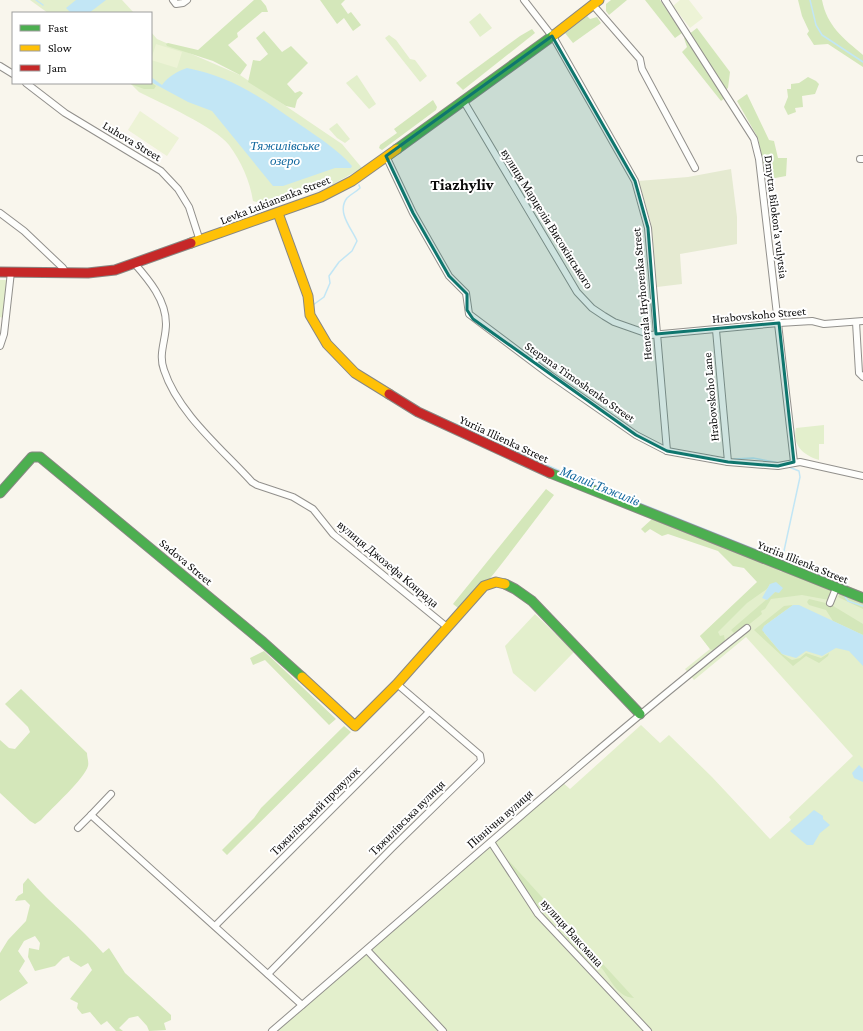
<svg xmlns="http://www.w3.org/2000/svg" width="863" height="1031" font-family="'Crimson Pro',serif">
<style>
.green{fill:#e3efcc}
.forest{fill:#d4e7ba}
.cemetery{fill:#e5ead1}
.pitch{fill:#edf3d6}
.water{fill:#c2e6f5}
.lines{fill:none;stroke-linecap:round;stroke-linejoin:round}
.stream{stroke:#c2e6f5;stroke-width:1.5}
.street-casing{stroke:#92908c;stroke-width:8}
.fast-casing{stroke:#888783;stroke-width:11}
.slow-casing{stroke:#888783;stroke-width:11}
.jam-casing{stroke:#888783;stroke-width:11}
.street{stroke:#fefefc;stroke-width:6}
.fast{stroke:#4caf50;stroke-width:9}
.slow{stroke:#ffc107;stroke-width:9}
.jam{stroke:#c62828;stroke-width:9}
.marked{fill:#0f766e;fill-opacity:0.2;stroke:#0f766e;stroke-width:3;stroke-linejoin:round}
.labels{text-anchor:middle;dominant-baseline:central;stroke-width:4;stroke-linejoin:round;paint-order:stroke}
.street-label{font-size:12px;fill:#0a0a0a;stroke:#fff}
.water-label{font-size:13px;font-style:italic;fill:#12689e;stroke:#fff}
.district-label{font-size:16px;font-weight:bold;fill:#0a0a0a;stroke:#fff}
</style>
<rect width="100%" height="100%" fill="#f9f6ed"/>
<!-- green -->
<g class="green">
<polygon points="30,0 122,0 134,13 48,13"/>
<polygon points="480,13 492,28 480,37 469,22"/>
<path d="M151 32 157 39 240 75 342 144 362 168 330 186 309 190 280 203 270 206 253 201C250 181 241 161 229 145 215 127 161 103 139 92L130 83H151Z"/>
<polygon points="389,35 396,40 410,59 415,60 427,76 420,82 385,38"/>
<polygon points="357,75 376,104 369,109 346,83"/>
<polygon points="337,123 350,139 345,143 337,138 329,129"/>
<polygon points="0,280 9,280 5,319 0,317"/>
<path d="M824 425V444H819V460C803 455 792 445 796 428Z"/>
<polygon points="782,560 863,592 863,1031 272,1031 561,781 570,789 641,725 660,743 669,735 712,777 770,839 791,820 789,817 853,756 746,637 694,680 685,669 710,649 700,636"/>
<polygon points="535,614 574,652 535,692 513,673 505,646"/>
</g>
<!-- forest -->
<g class="forest">
<polygon points="254,0 261,0 266,6 268,12 262,12 237,33 238,37 228,45 247,65 240,75 213,61 167,46 166,44 168,43 198,50"/>
<polygon points="320,0 345,0 341,4 348,14 351,12 361,25 353,31 344,18 337,24"/>
<polygon points="611,0 627,0 609,15 606,11 606,4"/>
<polygon points="645,0 660,0 682,33 675,38"/>
<path d="M798 0H822C827 26 843 38 863 55V67L828 44 814 45 807 34 809 31 802 16Z"/>
<polygon points="587,16 590,19 597,17 601,23 573,43 565,33"/>
<polygon points="697,28 730,72 728,88 721,93 725,98 721,101 682,52 687,47 684,38"/>
<polygon points="532,29 535,33 463,90 456,83 520,36"/>
<polygon points="264,31 282,52 291,46 308,63 287,84 295,93 300,91 303,93 297,100 295,108 286,106 248,82 253,60 260,61 268,54 256,38"/>
<polygon points="808,77 816,81 819,84 815,94 802,96 803,107 795,108 796,112 788,115 784,107 788,97 787,89 791,89 791,84 799,83"/>
<polygon points="151,82 156,86 154,89 144,89 128,83"/>
<polygon points="747,94 769,140 774,141 778,158 787,158 786,176 770,179 765,174 758,138 737,101"/>
<polygon points="433,100 437,107 436,110 382,150 379,148 380,145 397,133 394,129"/>
<path d="M546 489 554 495C524 534 495 575 462 611L453 604Z"/>
<polygon points="652,519 773,567 781,572 786,570 831,588 833,592 829,600 802,595 771,599 765,609 761,611 762,614 736,635 731,630 775,592 770,584 767,589 747,603 718,632 720,636 724,635 725,641 714,651 710,649 700,636 757,582 744,568 733,566 718,551 668,534 662,536 650,529 645,533 641,529"/>
<polygon points="840,593 863,602 863,609 838,597"/>
<polygon points="809,599 830,604 863,624 863,635 833,621 826,610 809,605 807,602"/>
<polygon points="793,605 764,626 764,633 782,654 792,660 800,658 806,653 821,658 829,653 828,656 819,663 806,656 793,666 754,630 784,606"/>
<polygon points="264,651 336,719 329,725 265,660 253,665 250,658"/>
<path d="M21 689 87 753C87 757 89 762 88 766 85 778 51 809 41 820L35 824 30 821 0 793V740L9 748 15 749 30 732 28 727 5 704Z"/>
<polygon points="344,726 351,732 227,855 222,850 254,818 261,808"/>
<path d="M509 861 634 998C615 997 610 975 597 963 591 956 583 950 575 945V941L569 940 558 925V921C535 910 520 884 507 864Z"/>
<path d="M28 878C51 905 80 926 103 953L109 948 125 973 171 1015V1020L164 1023 166 1030 149 1031 147 1026 138 1016 129 1018 119 1028 123 1031H116L107 1021 101 1025 90 1012 82 1014 77 1008 78 1003 70 999 92 970 88 963 81 967 70 960 69 956 63 958 55 966 35 971 28 957 29 948 39 950 40 943 35 936 24 941 18 951 25 961 19 971 28 983 0 1001V953L8 940 26 921 30 905 25 900 15 901 18 896 23 893V884Z"/>
</g>
<!-- cemetery -->
<polygon class="cemetery" points="731,169 737,217 737,244 680,254 682,284 657,287 651,223 638,181 688,177"/>
<!-- pitch -->
<g class="pitch">
<polygon points="680,0 689,0 703,18 690,28 673,6"/>
<polygon points="156,44 182,52 177,68 151,60"/>
<polygon points="140,111 179,138 167,156 128,130"/>
</g>
<!-- water -->
<g class="water">
<polygon points="76,0 106,0 89,13 71,13 66,8"/>
<path d="M187 68C233 77 262 98 299 124 318 137 337 149 352 166L351 168H335L283 186H273L212 111 188 102 151 82V77L162 85C169 76 176 72 187 68Z"/>
<polygon points="776,582 783,588 779,593 775,592 767,600 762,598 770,584"/>
<polygon points="793,605 799,605 863,635 863,666 849,651 836,648 822,656 806,651 796,658 782,654 762,630 764,626"/>
<polygon points="859,765 863,769 863,782 854,778 852,773"/>
<polygon points="814,810 823,816 823,819 830,825 820,833 813,845 807,845 790,831"/>
</g>
<g class="lines">
<!-- stream -->
<g class="stream">
<polyline points="36,0 43,5"/>
<polyline points="810,0 816,25 822,35 863,62"/>
<path d="M313 305 324 297 330 283 329 276 339 262 352 251 357 241C352 229 336 212 347 198 351 194 356 192 360 188L359 185"/>
<polyline points="426,411 567,474 847,586"/>
<polyline points="734,459 753,458 780,463"/>
<polyline points="782,560 800,477 799,471 789,467"/>
<polyline points="844,595 848,601 863,606"/>
</g>
<defs>
<g id="street">
<polyline points="173,0 176,4 183,3 187,0"/>
<polyline points="524,0 555,40 635,181 648,228 667,451"/>
<polyline points="665,0 754,139 759,159 794,462"/>
<polyline points="593,5 640,59 642,69 695,168"/>
<polyline points="0,66 13,74"/>
<polyline points="26,83 65,113 161,171 178,189 189,207 200,241"/>
<polyline points="463,100 577,292 592,308 604,316 614,322 651,335 779,323 812,321 824,324 863,321"/>
<polyline points="386,156 413,213 449,276 466,293 469,314 550,375 636,435 667,451 728,462 778,466 800,462 863,476"/>
<polyline points="860,159 863,159"/>
<polyline points="0,213 24,231 63,268 66,273"/>
<path d="M134 263C149 280 166 300 166 324 166 340 158 354 164 370 178 413 222 449 252 482L257 485 293 497 313 509 333 534 447 627"/>
<polyline points="856,322 859,373 863,377"/>
<polyline points="716,330 728,462"/>
<polyline points="0,346 4,334 11,272"/>
<polyline points="830,603 836,588"/>
<polyline points="91,815 111,794"/>
<polyline points="78,828 91,815 302,1005"/>
<polyline points="491,842 538,914 648,1031"/>
<polyline points="215,926 429,712"/>
<polyline points="367,950 443,1031"/>
<polyline points="268,974 392,848 481,761 480,755 397,684"/>
<path d="M272 1031C430 896 584 757 747 628"/>
</g>
<g id="fast">
<polyline points="397,149 554,35"/>
<polyline points="550,473 863,598"/>
<polyline points="0,493 32,457 40,457 263,642 302,677"/>
<polyline points="505,584 515,589 532,601 640,714"/>
</g>
<g id="slow">
<polyline points="554,35 599,0"/>
<polyline points="278,213 308,296 310,315 327,344 355,373 389,394"/>
<polyline points="191,243 321,197 352,181 397,149"/>
<polyline points="302,677 355,726 397,684 484,586 496,582 505,584"/>
</g>
<g id="jam">
<polyline points="0,272 88,273 115,270 191,243"/>
<polyline points="389,394 418,412 550,473"/>
</g>
</defs>
<!-- street casing -->
<use href="#street" class="street-casing"/>
<!-- fast casing -->
<use href="#fast" class="fast-casing"/>
<!-- slow casing -->
<use href="#slow" class="slow-casing"/>
<!-- jam casing -->
<use href="#jam" class="jam-casing"/>
<!-- street -->
<use href="#street" class="street"/>
<!-- fast -->
<use href="#fast" class="fast"/>
<!-- slow -->
<use href="#slow" class="slow"/>
<!-- jam -->
<use href="#jam" class="jam"/>
</g>
<!-- marked area -->
<path class="marked" d="M552 36 635 181 648 228 656 334 779 323 794 462 778 466 728 462 667 451 636 435 473 319 467 310V294L449 276 413 213 386 156Z"/>
<g class="labels">
<!-- street labels -->
<g class="street-label">
<text transform="translate(132 141) rotate(31)">Luhova Street</text>
<text transform="translate(275 200) rotate(-21)">Levka Lukianenka Street</text>
<text transform="translate(776 217) rotate(83)">Dmytra Bilokon'a vulytsia</text>
<text transform="translate(547 219) rotate(58)">вулиця Марцелія Високінського</text>
<text transform="translate(642 294) rotate(-95)">Henerala Hryhorenka Street</text>
<text transform="translate(759 315) rotate(-5)">Hrabovskoho Street</text>
<text transform="translate(580 382) rotate(35)">Stepana Timoshenko Street</text>
<text transform="translate(711 397) rotate(-95)">Hrabovskoho Lane</text>
<text transform="translate(504 439) rotate(25)">Yuriia Illienka Street</text>
<text transform="translate(186 562) rotate(40)">Sadova Street</text>
<text transform="translate(803 562) rotate(22)">Yuriia Illienka Street</text>
<text transform="translate(388 564) rotate(40)">вулиця Джозефа Конрада</text>
<text transform="translate(315 811) rotate(-45)">Тяжилівський провулок</text>
<text transform="translate(407 818) rotate(-45)">Тяжилівська вулиця</text>
<text transform="translate(500 819) rotate(-41)">Північна вулиця</text>
<text transform="translate(572 933) rotate(48)">вулиця Ваксмана</text>
</g>
<!-- water labels -->
<g class="water-label">
<text x="285" y="145">Тяжилівське<tspan x="285" dy="15">озеро</tspan></text>
<text transform="translate(600 486) rotate(22)">Малий Тяжилів</text>
</g>
<!-- district labels -->
<g class="district-label">
<text x="462" y="184">Tiazhyliv</text>
</g>
</g>
<!-- legend -->
<rect x="12" y="12" width="140" height="72" fill="#ffffff" stroke="#9d9d9d"/>
<rect x="20" y="25" width="20" height="6" fill="#4caf50" stroke="#9d9d9d"/>
<text x="48" y="32" font-size="12" fill="#0a0a0a">Fast</text>
<rect x="20" y="45" width="20" height="6" fill="#ffc107" stroke="#9d9d9d"/>
<text x="48" y="52" font-size="12" fill="#0a0a0a">Slow</text>
<rect x="20" y="65" width="20" height="6" fill="#c62828" stroke="#9d9d9d"/>
<text x="48" y="72" font-size="12" fill="#0a0a0a">Jam</text>
</svg>
